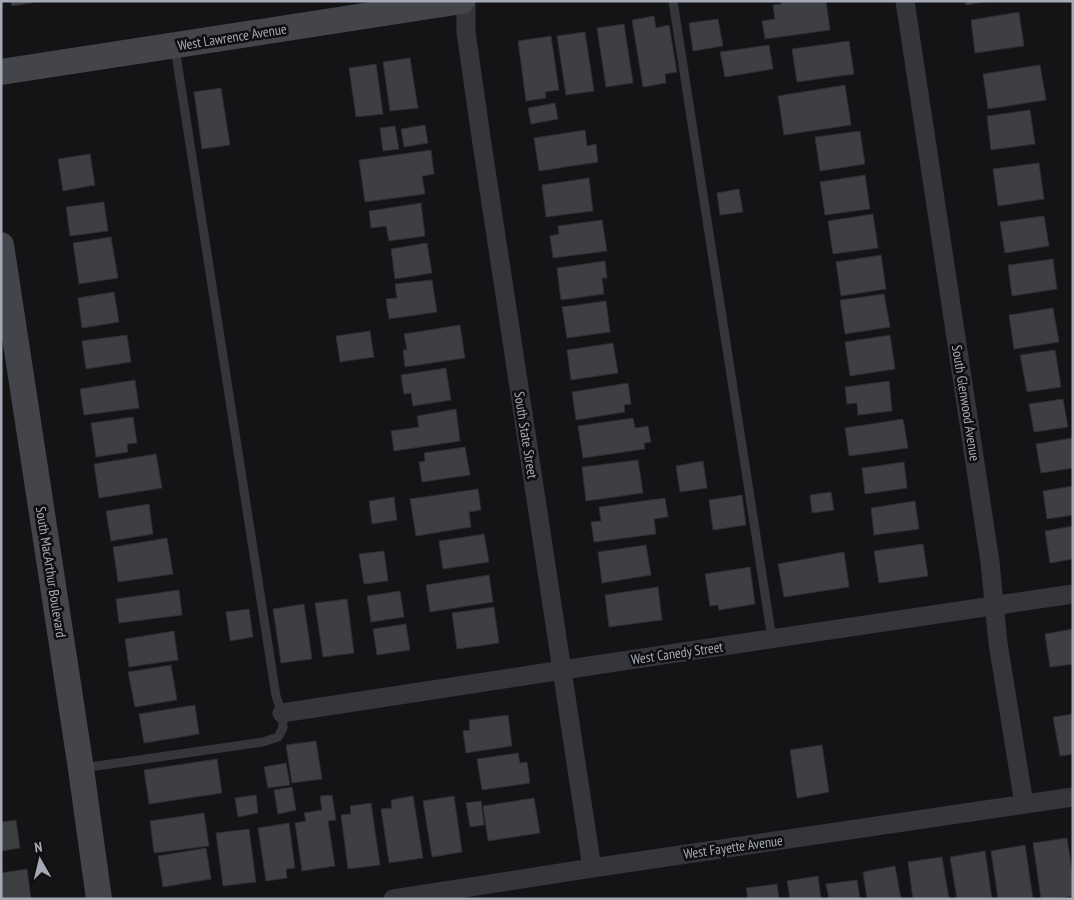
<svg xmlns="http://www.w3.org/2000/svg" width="1074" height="900" font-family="'PT Sans Narrow',sans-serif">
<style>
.building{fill:#3e3f43;stroke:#2e2e32}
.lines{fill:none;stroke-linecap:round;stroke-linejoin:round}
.lane{stroke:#35363b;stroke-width:9}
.street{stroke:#35363b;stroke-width:19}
.secondary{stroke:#43454b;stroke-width:26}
.labels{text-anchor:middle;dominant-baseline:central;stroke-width:5;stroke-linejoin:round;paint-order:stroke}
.street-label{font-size:14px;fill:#a6aab6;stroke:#0f0f11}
</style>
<rect width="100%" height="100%" fill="#141416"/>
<!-- building -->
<g class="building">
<polygon points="11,1 42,1 12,6"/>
<polygon points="781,1 826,1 830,30 765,39 762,21 775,19 773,5 782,4"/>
<polygon points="965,1 990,1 966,5"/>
<polygon points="1019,12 1024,46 975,53 971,20"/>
<polygon points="654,16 656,28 669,25 677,72 665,74 666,83 643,87 632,20"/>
<polygon points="718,19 723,46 693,51 689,23"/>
<polygon points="624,24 633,83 606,87 597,28"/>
<polygon points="585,32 594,91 566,95 557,36"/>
<polygon points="551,36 559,90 545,92 546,98 526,101 518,41"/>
<polygon points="849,41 854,74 797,82 792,49"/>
<polygon points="769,45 773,69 725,77 720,52"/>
<polygon points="410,58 418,108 390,111 383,62"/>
<polygon points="376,64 383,114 356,117 349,68"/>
<polygon points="1040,65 1046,100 988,109 983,74"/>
<polygon points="845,85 851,125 784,135 778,96"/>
<polygon points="221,88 230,145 202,149 194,92"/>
<polygon points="555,103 558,119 531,124 528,108"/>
<polygon points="1030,110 1035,144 991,150 987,116"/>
<polygon points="425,125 428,143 404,147 401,129"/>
<polygon points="395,126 399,149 383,151 380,128"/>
<polygon points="585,130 587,146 596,144 598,162 539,171 534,138"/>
<polygon points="860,131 865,164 820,171 815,137"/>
<polygon points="431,150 434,174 422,176 425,194 365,202 359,160"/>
<polygon points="90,154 95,185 63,191 58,159"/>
<polygon points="1039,163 1044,199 998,206 993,169"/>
<polygon points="865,175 870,209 825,215 820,182"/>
<polygon points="589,178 593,211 546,217 542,185"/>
<polygon points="739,189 743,212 720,215 717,193"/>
<polygon points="104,202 108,231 70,236 66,207"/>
<polygon points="421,203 425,236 389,241 386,226 371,228 369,211"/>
<polygon points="873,214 878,248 833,254 828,221"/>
<polygon points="1044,216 1049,246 1005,253 1000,222"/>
<polygon points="602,220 607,251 553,258 550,236 559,234 558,226"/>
<polygon points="111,237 118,278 79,284 73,243"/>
<polygon points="427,243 432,273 395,279 391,249"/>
<polygon points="881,255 886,289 841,296 836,262"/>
<polygon points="1053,259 1057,289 1012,296 1008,265"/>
<polygon points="605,261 607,278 602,278 604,294 561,300 557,268"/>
<polygon points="432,280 437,312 389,319 386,299 397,298 395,284"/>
<polygon points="114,292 119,322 82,328 78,298"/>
<polygon points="884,294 890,327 845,334 840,300"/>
<polygon points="606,301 610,332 567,338 562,307"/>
<polygon points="1053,308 1059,342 1014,349 1009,315"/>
<polygon points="460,325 465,358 405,367 403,350 407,350 404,334"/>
<polygon points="370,331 374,357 340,362 336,336"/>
<polygon points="127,335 131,362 86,369 82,341"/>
<polygon points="890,335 895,369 850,376 845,342"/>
<polygon points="613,343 618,373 571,380 567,350"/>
<polygon points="1055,350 1061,387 1027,392 1020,355"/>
<polygon points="446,368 451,400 413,406 411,393 404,394 401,375"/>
<polygon points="135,380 139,408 84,415 80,389"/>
<polygon points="889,381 892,411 858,415 857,403 847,404 845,387"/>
<polygon points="628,383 631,404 624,405 625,412 576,420 572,392"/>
<polygon points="1063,399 1068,427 1034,432 1029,404"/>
<polygon points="456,409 460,441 394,451 391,431 419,427 417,416"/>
<polygon points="133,417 137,443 127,444 128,452 96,457 91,423"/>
<polygon points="633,418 635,428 648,426 651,442 644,443 645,449 583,458 578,426"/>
<polygon points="903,419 908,448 849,456 845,428"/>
<polygon points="1072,438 1073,468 1041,473 1036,444"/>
<polygon points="465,447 470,475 422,482 419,462 425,461 424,453"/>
<polygon points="156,454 162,488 99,498 94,464"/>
<polygon points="638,460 643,493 586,501 582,467"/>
<polygon points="703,461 707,488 680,492 676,466"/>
<polygon points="904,462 907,488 865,494 862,468"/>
<polygon points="1073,486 1073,515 1047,519 1043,491"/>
<polygon points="478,489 481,510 469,512 471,527 416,536 410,499"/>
<polygon points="831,492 834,510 812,513 810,495"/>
<polygon points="742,495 746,525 713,530 709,500"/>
<polygon points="394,497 397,520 372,524 369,501"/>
<polygon points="665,498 668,517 654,519 656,534 594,542 591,522 601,521 599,507"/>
<polygon points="915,501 919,529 874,535 871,508"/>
<polygon points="149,504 153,534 111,541 106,511"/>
<polygon points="1073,526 1073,559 1050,563 1045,531"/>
<polygon points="484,534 489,562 443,569 439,541"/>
<polygon points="167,538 173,574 118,582 113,547"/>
<polygon points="923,544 928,576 879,583 874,551"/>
<polygon points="646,545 651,575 602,583 598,552"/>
<polygon points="384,551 388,581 364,584 359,554"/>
<polygon points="844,552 849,587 784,597 778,564"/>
<polygon points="750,567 755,604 719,610 718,605 710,606 705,574"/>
<polygon points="489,575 493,602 430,612 426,585"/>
<polygon points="658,587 662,620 609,627 605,595"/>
<polygon points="179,590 182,615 119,623 116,599"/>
<polygon points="400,591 404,617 371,622 367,596"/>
<polygon points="347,599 354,653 323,657 315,603"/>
<polygon points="304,604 312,659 281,663 273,609"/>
<polygon points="494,607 499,643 457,649 452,613"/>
<polygon points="249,609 253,637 230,641 226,612"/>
<polygon points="406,624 410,650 377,655 373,629"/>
<polygon points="1073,629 1073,664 1050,667 1045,634"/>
<polygon points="174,631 178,660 129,667 125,639"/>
<polygon points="171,665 177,700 135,707 128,672"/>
<polygon points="195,705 199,734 144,743 139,714"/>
<polygon points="1073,714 1073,754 1060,756 1053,717"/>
<polygon points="508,715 512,746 466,753 463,731 470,730 469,720"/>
<polygon points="316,741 322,779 292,783 286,745"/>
<polygon points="822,745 829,792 797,798 790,750"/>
<polygon points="518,753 520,763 527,762 530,783 482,790 477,759"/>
<polygon points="217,759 222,793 149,804 144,770"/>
<polygon points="286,763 290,785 268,788 264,767"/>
<polygon points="292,787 296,810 278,814 274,790"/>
<polygon points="256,795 258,813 238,817 235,798"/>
<polygon points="332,795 336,820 328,821 335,866 302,871 295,823 306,821 304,813 322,810 320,796"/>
<polygon points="413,796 423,858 389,863 381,809 392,808 391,800"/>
<polygon points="454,796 462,852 432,857 423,801"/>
<polygon points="534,798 540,833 488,841 483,806"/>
<polygon points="481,801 484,825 470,827 466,803"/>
<polygon points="371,803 380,865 348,869 341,815 351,814 350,806"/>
<polygon points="204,813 209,846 154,853 150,821"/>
<polygon points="16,820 20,848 1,851 1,822"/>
<polygon points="289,823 295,868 286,869 287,878 266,881 258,828"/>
<polygon points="249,829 256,882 223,886 216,833"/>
<polygon points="1067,838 1073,878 1073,896 1056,899 1041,899 1033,843"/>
<polygon points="1025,845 1033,899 998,899 991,851"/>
<polygon points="206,848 211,879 163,887 158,856"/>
<polygon points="985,851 992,899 957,899 950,857"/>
<polygon points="942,857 949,899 913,899 908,862"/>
<polygon points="895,866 901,899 867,899 863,872"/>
<polygon points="27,869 31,899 1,899 1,873"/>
<polygon points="818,876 821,899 790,899 787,881"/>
<polygon points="857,880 860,899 829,899 826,884"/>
<polygon points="777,884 779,899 748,899 746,888"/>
</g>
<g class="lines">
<!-- lane -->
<g class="lane">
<polyline points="673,1 772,639"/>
<polyline points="83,768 263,742 278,737 283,728 282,713 276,696 175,48"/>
</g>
<!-- street -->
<g class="street">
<polyline points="466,1 466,32 481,137 592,868"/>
<polyline points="905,1 990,562 998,643 1024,804"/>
<polyline points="282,713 589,666 1073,594"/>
<polyline points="393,899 592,868 1073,797"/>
</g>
<!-- secondary -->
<g class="secondary">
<polyline points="1,72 462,1"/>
<polyline points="1,245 81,769 99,899"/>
</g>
</g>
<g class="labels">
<!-- street labels -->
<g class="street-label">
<text transform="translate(232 37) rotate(-9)">West Lawrence Avenue</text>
<text transform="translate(966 403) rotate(81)">South Glenwood Avenue</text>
<text transform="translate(526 435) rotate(81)">South State Street</text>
<text transform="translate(51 572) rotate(81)">South MacArthur Boulevard</text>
<text transform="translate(677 653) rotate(-8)">West Canedy Street</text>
<text transform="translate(733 847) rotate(-8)">West Fayette Avenue</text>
</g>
</g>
<!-- border -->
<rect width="1074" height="900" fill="none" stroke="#a6aab6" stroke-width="5"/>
<!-- north arrow -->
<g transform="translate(40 860) rotate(352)" stroke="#0f0f11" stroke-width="4" paint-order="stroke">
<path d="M0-4L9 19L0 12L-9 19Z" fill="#a6aab6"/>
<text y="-8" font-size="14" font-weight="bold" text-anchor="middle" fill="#a6aab6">N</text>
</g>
</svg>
